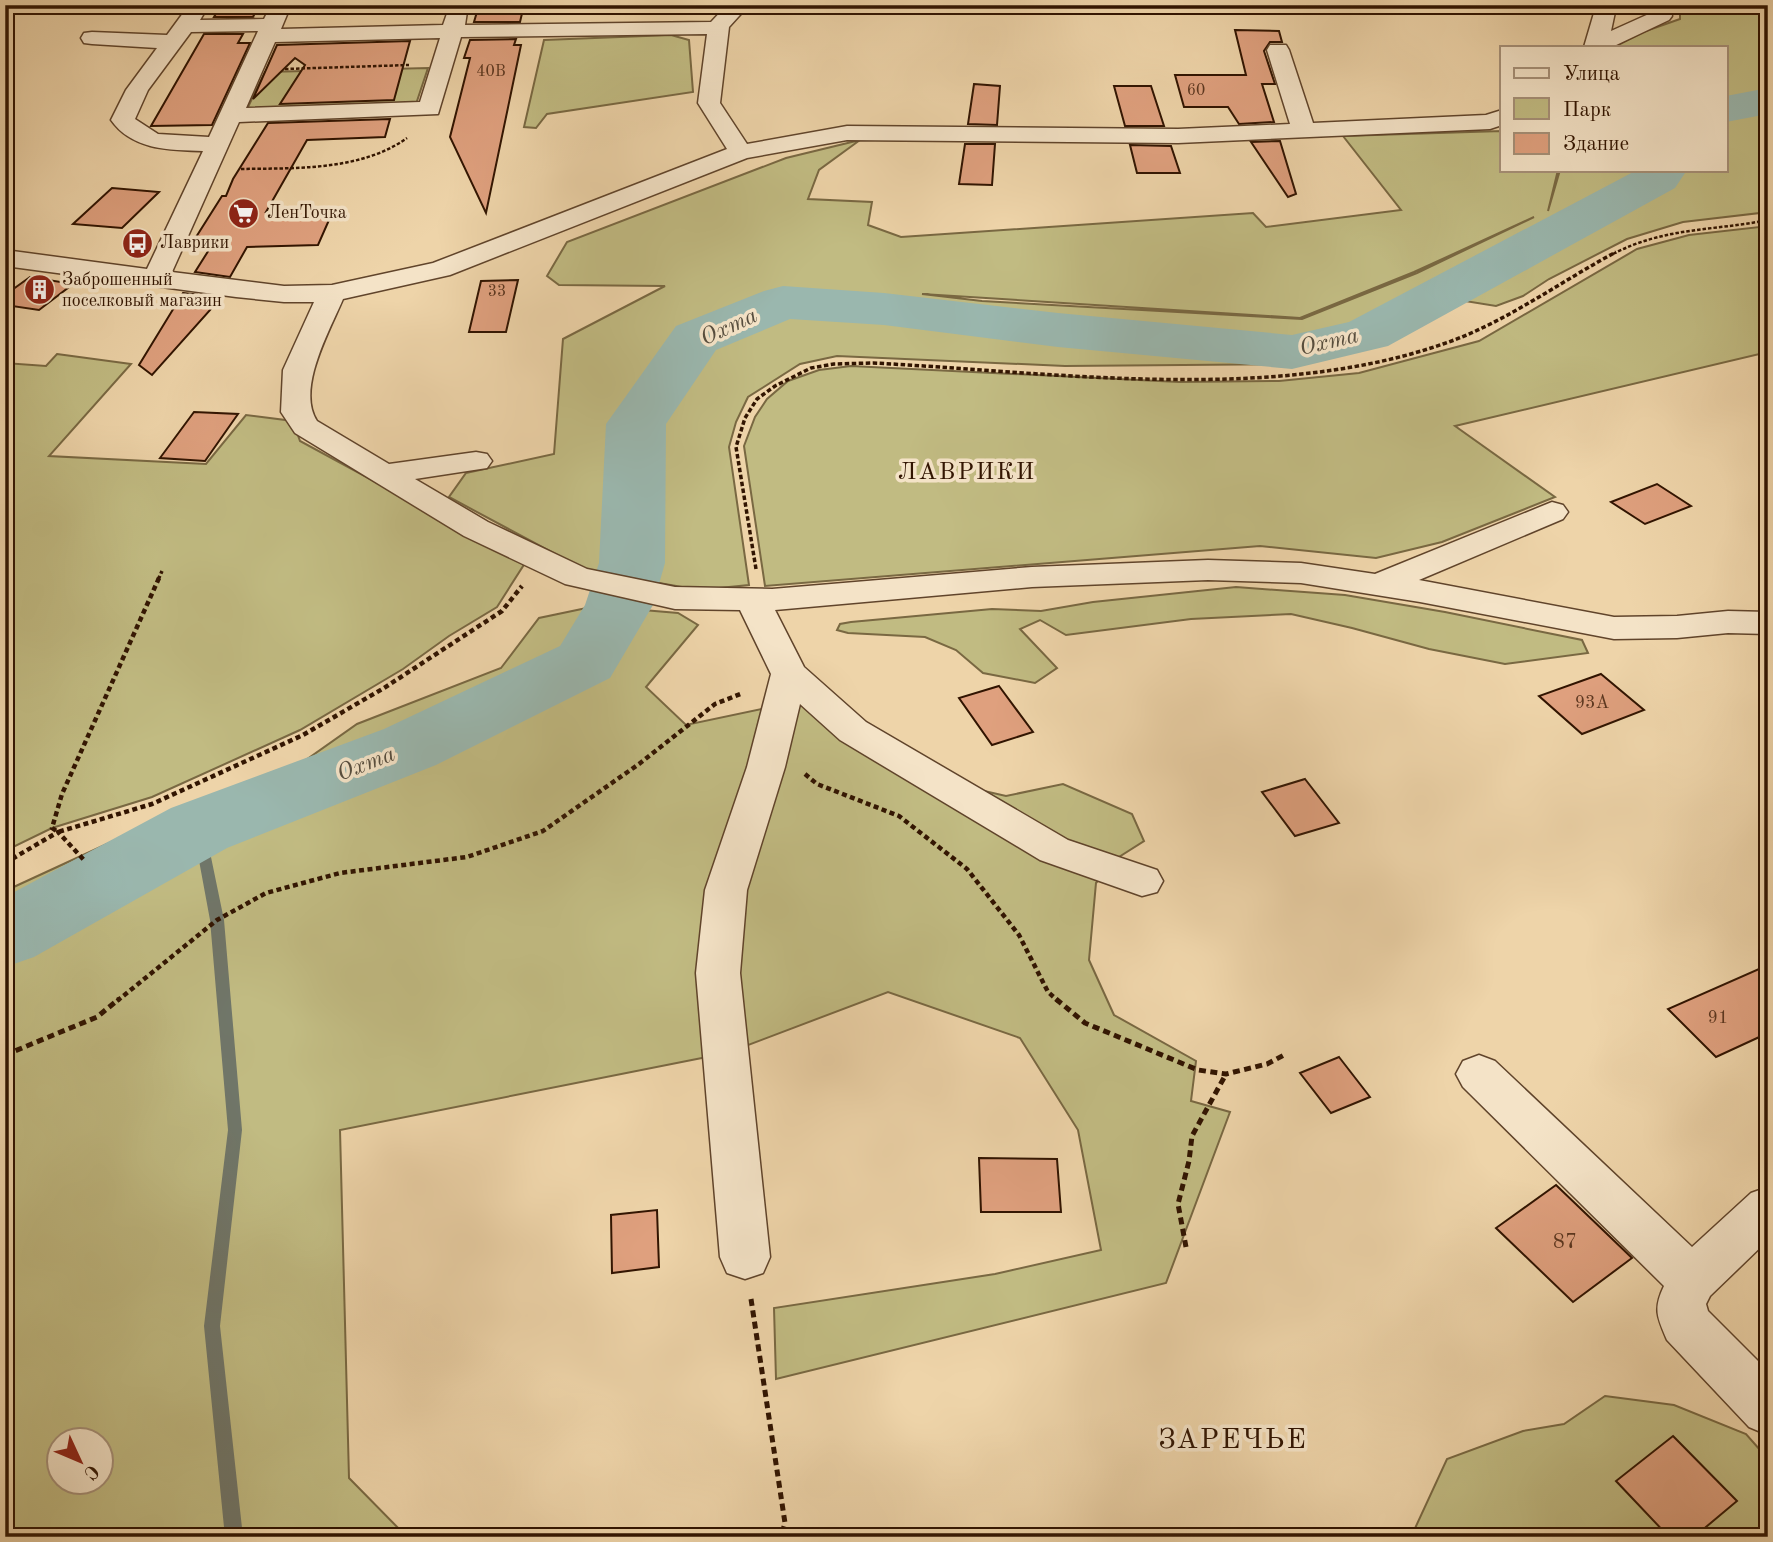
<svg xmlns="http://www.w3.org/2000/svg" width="1773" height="1542" font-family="'Old Standard TT',serif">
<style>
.green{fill:#c1bb82;stroke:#796842;stroke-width:2;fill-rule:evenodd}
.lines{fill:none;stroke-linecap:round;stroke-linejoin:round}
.stream{fill:#707669;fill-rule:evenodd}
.river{fill:#9ab7ae;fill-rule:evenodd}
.building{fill:#dfa07e;stroke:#311401;stroke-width:2}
.minor-casing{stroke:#60442b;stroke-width:3}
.path-far3{stroke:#311401;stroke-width:2.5;stroke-dasharray:3.5 2;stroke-linecap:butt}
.path-far2{stroke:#311401;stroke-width:3.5;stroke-dasharray:4.5 2.5;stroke-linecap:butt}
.path-far1{stroke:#311401;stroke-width:4.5;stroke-dasharray:5 3.5;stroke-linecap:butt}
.path{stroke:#311401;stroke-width:5;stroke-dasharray:7 4.5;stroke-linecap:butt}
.minor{fill:#f4e3c7;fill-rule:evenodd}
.labels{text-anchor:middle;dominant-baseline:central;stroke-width:7;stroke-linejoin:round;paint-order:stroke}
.far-number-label{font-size:16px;fill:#5c3720}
.far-poi-label{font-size:18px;fill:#311401;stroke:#f4e3c7;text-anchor:start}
.number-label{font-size:18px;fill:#5c3720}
.near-number-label{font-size:21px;fill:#5c3720}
.water-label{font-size:23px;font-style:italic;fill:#564d3e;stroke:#f4e3c7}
.quarter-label{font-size:24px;letter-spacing:2px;fill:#311401;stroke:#f4e3c7}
.near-neighbourhood-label{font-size:28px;letter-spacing:2px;fill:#311401;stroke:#f4e3c7}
</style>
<rect width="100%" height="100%" fill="#eed4a9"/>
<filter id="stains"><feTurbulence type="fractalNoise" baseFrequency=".00286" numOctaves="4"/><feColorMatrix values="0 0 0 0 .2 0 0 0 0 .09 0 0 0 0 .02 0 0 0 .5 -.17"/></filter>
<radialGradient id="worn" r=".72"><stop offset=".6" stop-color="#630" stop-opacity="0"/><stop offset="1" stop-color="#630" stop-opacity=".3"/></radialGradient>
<!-- green -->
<g class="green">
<path d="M1680 5H1768V212L1683 222 1627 239 1549 279 1523 296 1496 306 1459 300 1367 347 1300 364 1065 366 837 356 800 364 748 397 736 422 729 447 749 585 699 590 585 570 449 497 466 473 554 454 563 339 665 286 559 285 547 276 567 242 786 158 860 140 819 170 808 199 872 202 868 225 901 237 1253 213 1266 227 1401 210 1343 136 1502 131V170H1558L1548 211 1560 170H1726V47H1614L1643 32 1680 19ZM1534 217 1417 273 1302 319 982 301 922 294 1300 318 1414 272Z"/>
<polygon points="671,35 689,40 693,92 547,114 536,128 524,127 544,40"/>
<polygon points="428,68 416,104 247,109 265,72"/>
<polygon points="1768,226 1768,352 1455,426 1555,497 1442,542 1376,558 1260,546 765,586 744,446 755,417 767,399 788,381 819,370 851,366 1179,382 1279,381 1359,373 1479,341 1637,249 1689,235"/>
<polygon points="57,354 131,364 49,456 206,464 246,415 293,421 300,441 525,563 497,607 449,636 403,669 300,730 152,797 52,828 5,851 5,363 46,366"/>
<polygon points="1236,587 1345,595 1445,612 1582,640 1588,653 1505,664 1429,649 1352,628 1291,614 1191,619 1066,635 1040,620 1020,629 1057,668 1035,683 983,673 956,650 925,637 848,633 837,630 840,624 851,622 992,609 1041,611 1093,602"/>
<path d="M596 606 678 613 698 625 646 687 686 725 818 697 945 782 1006 796 1063 784 1132 814 1144 841 1119 857 1096 883 1089 960 1114 1015 1196 1061 1191 1101 1230 1112 1166 1283 776 1379 774 1308 995 1274 1101 1250 1078 1130 1020 1038 888 992 727 1053 340 1130 349 1478 407 1537H5V891L159 820 296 767 357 724 501 668 539 618ZM60 1440H102V1482H60Z"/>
<polygon points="1605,1396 1674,1405 1746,1434 1768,1459 1768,1537 1411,1537 1447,1459 1523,1431 1564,1424"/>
</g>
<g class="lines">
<!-- stream -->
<polygon class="stream" points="199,823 203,825 205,828 224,920 242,1130 220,1326 243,1537 225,1537 204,1326 228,1130 210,920 193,828 195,825"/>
<!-- river -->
<g class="river">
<polygon points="1768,88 1768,114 1726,122 1726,96"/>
<polygon points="1637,170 1687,170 1675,188 1388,346 1292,369 1058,347 884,325 790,319 716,350 666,424 665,563 653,605 610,678 436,765 227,848 34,957 5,967 5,897 171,808 384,729 560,646 585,605 599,563 606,424 676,326 764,291 783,286 884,293 1058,313 1292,335 1349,322"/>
</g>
</g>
<!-- building -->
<g class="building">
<polygon points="221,5 259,5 253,17 214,17"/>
<polygon points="479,5 524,5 520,22 474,22"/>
<polygon points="1235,30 1279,31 1282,42 1270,42 1264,51 1275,84 1262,84 1274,122 1239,124 1228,107 1184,107 1175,75 1246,75"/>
<polygon points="204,34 243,34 238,43 250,43 212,125 151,126"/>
<polygon points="516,39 514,45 521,45 486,213 450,137 470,58 464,58 470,40"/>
<polygon points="410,41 394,100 280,104 305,65 295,58 253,99 277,45"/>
<polygon points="974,84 1000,86 997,125 968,124"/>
<polygon points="1114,86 1151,86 1164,126 1125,126"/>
<polygon points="390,119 385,137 307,140 266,212 333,211 318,245 247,247 230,277 195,272 212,245 191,245 222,196 226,196 233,179 268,123"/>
<polygon points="1280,141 1296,194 1288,197 1251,142"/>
<polygon points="965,144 995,144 992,185 959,184"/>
<polygon points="1130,145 1171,146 1180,173 1137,173"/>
<polygon points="112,188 159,192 122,228 73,224"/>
<polygon points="30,277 73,284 39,310 5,305 5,295"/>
<polygon points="518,280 506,332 469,332 481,281"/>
<polygon points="183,293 218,297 211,309 152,375 139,365"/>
<polygon points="194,412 238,414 205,461 160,458"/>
<polygon points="1657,484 1691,506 1645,524 1611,502"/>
<polygon points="1601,674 1644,710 1582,734 1539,696"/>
<polygon points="999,686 1033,732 992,745 959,698"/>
<polygon points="1305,779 1339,823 1295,836 1262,792"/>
<polygon points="1768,965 1768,1033 1716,1057 1668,1009"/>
<polygon points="1339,1057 1370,1097 1331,1113 1300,1073"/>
<polygon points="979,1158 1057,1159 1061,1212 981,1212"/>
<polygon points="1556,1185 1632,1258 1573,1302 1496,1228"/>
<polygon points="657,1210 659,1267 612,1273 611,1215"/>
<polygon points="1673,1436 1737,1501 1694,1537 1669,1537 1616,1481"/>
</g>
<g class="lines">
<defs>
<g id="minor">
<path d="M189 5H209L200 20 264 19 271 5H291L281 29 443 25 450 5H468L465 25 711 22 727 5H749L729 27 720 103 747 144 847 126 1178 129 1290 124 1267 50 1270 45H1286L1289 50 1313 123 1486 115 1502 110V125L1490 129 1178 143 847 140 747 158 450 275 343 299C330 330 296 389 317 421L389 464 476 452 487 454 492 461 487 468 415 479 488 522 587 569 675 587 772 589 1032 567 1208 560 1301 563 1375 574 1552 502 1563 505 1568 512 1563 519 1419 580 1614 617 1677 616 1728 611 1768 612V634L1728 633 1677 638 1614 639 1420 602 1301 583 1208 580 1032 587 775 610 804 667 866 722 1068 840 1157 870 1163 881 1157 892 1142 896 1040 860 840 740 800 704 785 767 747 890 740 973 770 1257 763 1273 745 1279 727 1273 720 1257 696 973 705 890 747 767 771 674 740 610 675 609 565 584 464 536 295 433 281 412 283 370 314 302H284L236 297 5 266V250L147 269 203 151C169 150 132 150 111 120L126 90 157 48 92 44 84 43 81 38 84 33 92 32 167 35ZM258 31 209 137 158 134 135 119 148 90 191 32ZM707 34 698 103 727 149 433 263 332 285 284 286 172 272 239 122 438 114 461 37ZM440 38 420 102 246 108 275 42Z"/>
<polygon points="1589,5 1610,5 1615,12 1611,31 1651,13 1650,5 1670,5 1672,16 1669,20 1612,47 1584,47 1594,13"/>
<path d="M1479 1055 1495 1061 1692 1247 1751 1193 1768 1187V1240L1710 1296 1706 1304 1708 1311 1768 1371V1435L1749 1427 1667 1340C1657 1317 1653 1309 1664 1286L1463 1087 1456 1074 1463 1061Z"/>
</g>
</defs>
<!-- minor casing -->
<use href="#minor" class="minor-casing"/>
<!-- path-far3 -->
<g class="path-far3">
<polyline points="285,69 409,65"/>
<path d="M241 169C295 168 361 171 407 138"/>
<path d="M1613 254C1665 227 1713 231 1768 220"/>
</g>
<!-- path-far2 -->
<g class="path-far2">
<path d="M756 569 736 447 745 418 757 399 775 386 811 368 834 364 873 363C1053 372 1270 404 1443 344 1505 323 1558 283 1616 252"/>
<polyline points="158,580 162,571"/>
</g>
<!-- path-far1 -->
<g class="path-far1">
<polyline points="159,578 62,794 52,828 58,832 152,804 303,735 384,688 502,611 522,586"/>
<polyline points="805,774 817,784 899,816 967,869 1019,935 1048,992 1058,1001"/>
<polyline points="5,863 58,832 84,860"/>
<polyline points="117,1001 217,920 266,893 340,873 467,857 543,831 639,764 715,704 743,693"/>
</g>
<!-- path -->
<g class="path">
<polyline points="1056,999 1085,1023 1198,1070 1226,1074 1267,1064 1284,1055"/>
<polyline points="5,1055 97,1017 119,999"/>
<polyline points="1186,1247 1178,1204 1189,1161 1192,1136 1226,1074"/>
<polyline points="751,1299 785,1523 781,1537"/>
</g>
<!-- minor -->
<use href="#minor" class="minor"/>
</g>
<!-- icons -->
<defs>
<symbol id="supermarket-disc" viewBox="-11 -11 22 22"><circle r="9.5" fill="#8f2418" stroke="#f4e3c7"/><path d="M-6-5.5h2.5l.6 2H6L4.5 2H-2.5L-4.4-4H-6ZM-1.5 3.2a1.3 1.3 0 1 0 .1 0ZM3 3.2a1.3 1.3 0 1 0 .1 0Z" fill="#fff"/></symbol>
<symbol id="bus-disc" viewBox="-11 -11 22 22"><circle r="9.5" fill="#8f2418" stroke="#f4e3c7"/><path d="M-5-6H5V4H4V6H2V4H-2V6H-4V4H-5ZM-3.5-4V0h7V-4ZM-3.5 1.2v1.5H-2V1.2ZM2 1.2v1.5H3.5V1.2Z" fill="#fff"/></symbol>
<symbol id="building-disc" viewBox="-11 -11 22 22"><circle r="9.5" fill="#8f2418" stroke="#f4e3c7"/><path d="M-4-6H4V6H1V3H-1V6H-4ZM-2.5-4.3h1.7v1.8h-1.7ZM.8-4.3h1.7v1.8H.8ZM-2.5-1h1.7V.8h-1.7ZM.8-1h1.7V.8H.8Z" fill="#fff"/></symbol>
</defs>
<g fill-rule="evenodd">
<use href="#supermarket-disc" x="226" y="196" width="35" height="35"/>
<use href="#bus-disc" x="120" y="226" width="35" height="35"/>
<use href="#building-disc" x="22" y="272" width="35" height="35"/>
</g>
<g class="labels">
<!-- far-number labels -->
<g class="far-number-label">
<text x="491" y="72">40В</text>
<text x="1196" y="91">60</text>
<text x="497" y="292">33</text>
</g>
<!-- far-poi labels -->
<g class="far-poi-label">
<text x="267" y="213">ЛенТочка</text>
<text x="160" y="243">Лаврики</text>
<text x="62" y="280">Заброшенный<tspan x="62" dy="21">поселковый магазин</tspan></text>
</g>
<!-- number labels -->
<g class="number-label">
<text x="1592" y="703">93А</text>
<text x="1718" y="1018">91</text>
</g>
<!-- near-number labels -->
<g class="near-number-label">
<text x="1565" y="1242">87</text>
</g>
<!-- water labels -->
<g class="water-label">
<text transform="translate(729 327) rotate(-25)">Охта</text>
<text transform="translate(1329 342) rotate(-13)">Охта</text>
<text transform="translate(366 764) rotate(-21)">Охта</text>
</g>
<!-- quarter labels -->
<g class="quarter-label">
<text x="967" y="473">ЛАВРИКИ</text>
</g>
<!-- near-neighbourhood labels -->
<g class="near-neighbourhood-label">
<text x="1233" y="1441">ЗАРЕЧЬЕ</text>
</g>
</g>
<!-- margin -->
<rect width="1773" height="1542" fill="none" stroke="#eed4a9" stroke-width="28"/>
<rect x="7" y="7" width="1759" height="1528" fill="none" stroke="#311401" stroke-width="3.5"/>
<rect x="14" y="14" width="1745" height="1514" fill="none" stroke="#311401" stroke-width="2"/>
<!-- legend -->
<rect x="1500" y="46" width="228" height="126" fill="#f4e3c7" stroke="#a69078" stroke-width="2"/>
<rect x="1514" y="68" width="35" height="10" fill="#f4e3c7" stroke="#a69078" stroke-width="2"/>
<text x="1563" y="80" font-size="21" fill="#311401">Улица</text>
<rect x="1514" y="98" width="35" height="21" fill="#c1bb82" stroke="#a69078" stroke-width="2"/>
<text x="1563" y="116" font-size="21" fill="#311401">Парк</text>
<rect x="1514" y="133" width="35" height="21" fill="#dfa07e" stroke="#a69078" stroke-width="2"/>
<text x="1563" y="150" font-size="21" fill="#311401">Здание</text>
<!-- north arrow -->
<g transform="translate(80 1461) rotate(134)"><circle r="33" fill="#f4e3c7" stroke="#a69078" stroke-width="2"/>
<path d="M0-5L12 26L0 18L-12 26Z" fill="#8f2418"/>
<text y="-10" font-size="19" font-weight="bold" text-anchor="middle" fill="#311401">С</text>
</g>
<rect width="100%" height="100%" filter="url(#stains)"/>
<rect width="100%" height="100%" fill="url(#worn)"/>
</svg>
